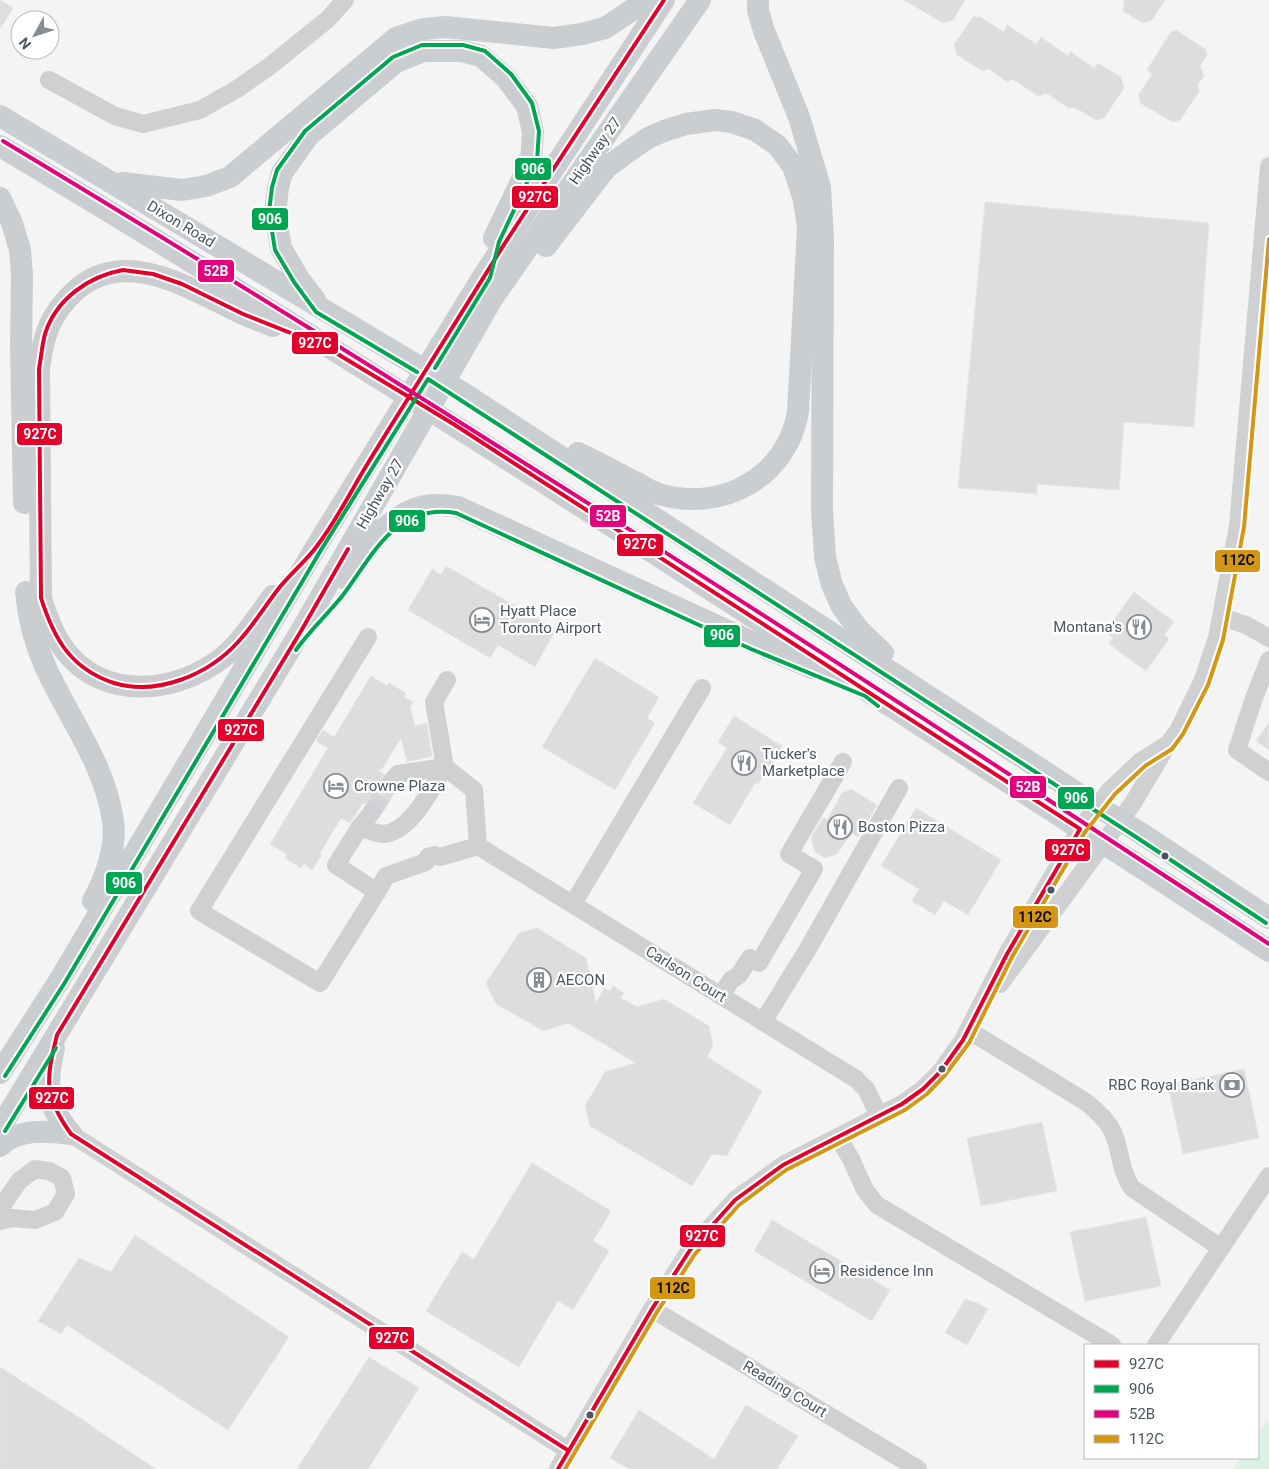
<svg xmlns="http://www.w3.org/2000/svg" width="1269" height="1469" font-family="Roboto,sans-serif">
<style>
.green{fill:#d9f2e3}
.building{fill:#ddddde;stroke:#e5e6e7}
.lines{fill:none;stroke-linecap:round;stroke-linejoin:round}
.minor-tunnel{stroke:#d2d4d7;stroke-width:18;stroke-dasharray:18 9;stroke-linecap:butt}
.minor{stroke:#ced0d2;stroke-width:18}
.major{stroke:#caced1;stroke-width:22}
.bus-1-casing{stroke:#fff;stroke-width:8}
.bus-2-casing{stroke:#fff;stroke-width:8}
.bus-3-casing{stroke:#fff;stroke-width:8}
.bus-4-casing{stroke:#fff;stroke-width:8}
.bus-1{stroke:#e4002b;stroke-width:4}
.bus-2{stroke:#00a651;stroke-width:4}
.bus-3{stroke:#e5007d;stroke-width:4}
.bus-4{stroke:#d49613;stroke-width:4}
.bus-dot{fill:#4a5661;stroke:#fff;stroke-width:2}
.labels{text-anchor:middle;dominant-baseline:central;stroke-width:4.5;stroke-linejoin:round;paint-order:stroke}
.street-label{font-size:15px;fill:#4a5661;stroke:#fff}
.poi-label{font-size:15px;fill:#4a5661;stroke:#fff;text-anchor:start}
.line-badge{stroke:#fff;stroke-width:2}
.badge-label{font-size:14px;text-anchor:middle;font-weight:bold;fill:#fff}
.pale-badge-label{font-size:14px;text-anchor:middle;font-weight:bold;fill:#111}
</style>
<rect width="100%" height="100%" fill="#f4f4f4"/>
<!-- green -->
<polygon class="green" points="1269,1419 1269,1469 1233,1469 1241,1458 1258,1458 1258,1434"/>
<!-- building -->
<g class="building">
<polygon points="0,0 13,8 0,29"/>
<polygon points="904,0 965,0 953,20 943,23"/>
<polygon points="1124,0 1165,0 1152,20 1143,23 1123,11"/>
<polygon points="973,17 980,17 1004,32 1007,25 1036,44 1041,37 1068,56 1071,52 1094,68 1098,63 1121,77 1124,88 1104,118 1096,120 1074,107 1069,108 1046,93 1038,96 1012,79 1007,82 989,69 983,71 957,55 954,45"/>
<polygon points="1176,30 1206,50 1207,56 1200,66 1204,76 1198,84 1199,92 1180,120 1173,122 1140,103 1139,94 1152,74 1147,70 1171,32"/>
<polygon points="985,202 1209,223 1194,427 1124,422 1119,490 1037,484 1037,494 958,488"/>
<polygon points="446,566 556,629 535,667 498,645 490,658 408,610 432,569 441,575"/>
<polygon points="1134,592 1174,622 1164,635 1169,639 1146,671 1109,644 1113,638 1105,632"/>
<polygon points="595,658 659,697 647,718 655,723 615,790 542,747"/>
<polygon points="371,676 387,686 389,683 406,693 404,697 413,702 410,707 415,726 427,723 432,756 407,762 401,738 382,769 377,770 384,774 381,780 384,790 388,792 395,792 382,813 382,808 378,803 369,802 365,804 363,803 350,823 341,818 320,853 322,854 312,870 304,864 301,868 285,858 287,854 270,844 328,748 316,741 323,730 334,737"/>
<polygon points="734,716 782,746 758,784 755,783 730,825 693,803 727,748 718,742"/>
<polygon points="1269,722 1269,750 1256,741"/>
<polygon points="851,789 877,805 858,837 852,833 837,854 825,858 815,852 811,838 823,818 827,820 842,793"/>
<polygon points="916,808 1001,860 968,915 944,901 935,915 912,901 919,889 881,866"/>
<polygon points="537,928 586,958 596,1004 604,988 610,991 613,986 624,993 621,998 637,1007 664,999 709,1026 713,1045 707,1057 762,1091 727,1156 712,1154 692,1186 590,1126 585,1106 605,1072 636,1063 568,1023 544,1031 496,1004 486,983 519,933"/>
<polygon points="1244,1069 1259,1138 1183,1154 1168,1085"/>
<polygon points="1042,1122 1057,1191 981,1206 967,1138"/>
<polygon points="532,1163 611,1211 593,1241 609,1251 573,1310 558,1301 519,1367 426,1311 462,1252 474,1259"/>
<polygon points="1146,1217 1161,1286 1085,1301 1070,1232"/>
<polygon points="772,1220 890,1290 872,1321 754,1251"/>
<polygon points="135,1235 289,1337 228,1430 67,1325 61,1334 38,1321 79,1258 111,1272"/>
<polygon points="965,1299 977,1303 988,1309 967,1345 945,1333"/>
<polygon points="369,1357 419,1388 368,1469 297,1469"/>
<polygon points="0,1367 91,1425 91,1426 156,1469 0,1469"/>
<polygon points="746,1405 798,1436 777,1469 629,1469 610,1458 639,1410 714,1459"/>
</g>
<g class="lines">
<!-- minor-tunnel -->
<polyline class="minor-tunnel" points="372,812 391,782"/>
<!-- minor -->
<g class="minor">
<polyline points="49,80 115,116 143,124 200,110 237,89 270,66 328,19 345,0"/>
<polyline points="1222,617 1246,625 1269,638"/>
<polyline points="368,637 199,911 320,983 377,892"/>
<polyline points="1269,660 1254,698 1237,750 1269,772"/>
<polyline points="447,680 434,702 445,767 474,790 478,846"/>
<path d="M445 767C431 789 411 832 383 834 376 834 367 829 360 827L336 865 377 892 386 876 426 862 428 857 435 855 440 857 478 846"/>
<polyline points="391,782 398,774 445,767"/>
<polyline points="360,827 372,812"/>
<polyline points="478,846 856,1079 866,1089 879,1116"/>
<polyline points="573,904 702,688"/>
<polyline points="759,963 814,869 789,854 843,762"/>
<polyline points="1000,984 1133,803 1168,744 1178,731 1202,682 1217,638 1238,526 1269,166"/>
<polyline points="721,996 731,980 739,975 750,958"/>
<polyline points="763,1022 809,947 899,788"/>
<path d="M968 1030 1086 1102C1096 1110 1107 1120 1113 1132 1121 1151 1120 1171 1132 1188L1221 1248"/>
<polyline points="71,1134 569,1451"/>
<polyline points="838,1137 851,1159 865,1190 877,1205 1112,1345"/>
<polyline points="0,1209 19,1181 35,1169 49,1171 62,1178 66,1194 55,1212 35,1220 12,1218 0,1221"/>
<polyline points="652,1309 918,1469"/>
<polyline points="1156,1345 1269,1176"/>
<polyline points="558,1469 652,1309 690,1250 735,1200 783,1165 902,1104 923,1089 941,1071 963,1040 1007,954 1080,829 1110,790 1141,761 1168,744"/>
</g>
<!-- major -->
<g class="major">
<polyline points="758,0 758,10 764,31 799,117 820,187 823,238 822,510 825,557 832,585 842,607 860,631 883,653"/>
<polyline points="0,116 463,393 1097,806 1139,832 1269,918"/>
<path d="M0 146C366 364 723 597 1080 829L1122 855 1269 951"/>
<polyline points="123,183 182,190 206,186 230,177 396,38 423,29 446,27 554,38 582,34 605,28 647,0"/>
<polyline points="0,198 12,223 20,250 22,275 21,346 24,503"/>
<path d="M546 246 606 168 629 151 648 138 664 131 686 124 715 120 732 122 755 130 777 145 793 166 804 200 808 228 798 412C787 477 722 513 659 494 652 492 645 488 639 484 618 474 599 462 578 453"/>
<polyline points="315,300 299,279 281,248 275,212 278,188 282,173 309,135 396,62 423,51 462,51 481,56 506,78 527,106 533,132 531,161 494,238"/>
<path d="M346 579C367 547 395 503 439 505 445 505 452 506 458 507L754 643 812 668"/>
<path d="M26 592C28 616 35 643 45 666 68 717 105 764 113 821 117 848 105 878 93 901"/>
<path d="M273 596C257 617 242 642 222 658 177 693 106 701 67 653 54 637 47 617 41 598L39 369C43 336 50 314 75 291 126 245 191 290 241 313 252 318 263 322 273 326"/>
<path d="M54 1048C49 1068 46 1092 55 1111 59 1119 66 1127 71 1134"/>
<polyline points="0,1073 59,981 316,547 484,275 664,0"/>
<polyline points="0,1128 301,631 492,299 700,0"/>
<path d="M0 1146C19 1128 47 1131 71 1134"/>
</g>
<defs>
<g id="bus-1">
<path d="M123 270 153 274 182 284 243 314 326 347 409 397C392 424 375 451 359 478 346 501 333 525 317 546 306 561 291 573 279 588 265 606 253 626 238 642 208 675 157 696 114 683 71 669 54 639 41 598L39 369C41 358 42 345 45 334 56 299 89 276 123 270Z"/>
<polyline points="409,397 455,425 1080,829 1007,954 963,1040 941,1071 923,1089 902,1104 783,1165 735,1200 690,1250 652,1309 558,1469"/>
<polyline points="409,397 505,243 664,0"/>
<path d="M348 549 301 631 57 1035C46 1080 43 1095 71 1134L569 1451"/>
</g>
<g id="bus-2">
<polyline points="417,372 316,312 294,282 275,250 269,212 272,187 277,170 305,131 393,57 422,45 463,45 485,51 511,74 532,103 539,131 537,161 499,242 490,278 435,368"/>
<path d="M296 650C310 630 328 614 343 595 374 554 395 503 456 513L751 649 865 696 878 706"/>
<polyline points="5,1076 64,984 321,550 428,379 1136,837 1266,923"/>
<polyline points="5,1131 56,1048"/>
</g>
<path id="bus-3" d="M3 141C431 398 851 670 1269 944"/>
<polyline id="bus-4" points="565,1469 657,1312 695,1254 739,1205 786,1170 905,1110 927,1094 945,1075 969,1043 1012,957 1085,832 1115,794 1145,766 1172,749 1183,734 1208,685 1223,640 1244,527 1269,239"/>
</defs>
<!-- bus-1 casing -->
<use href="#bus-1" class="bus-1-casing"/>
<!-- bus-2 casing -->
<use href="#bus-2" class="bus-2-casing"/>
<!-- bus-3 casing -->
<use href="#bus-3" class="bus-3-casing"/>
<!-- bus-4 casing -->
<use href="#bus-4" class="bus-4-casing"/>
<!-- bus-1 -->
<use href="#bus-1" class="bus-1"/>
<!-- bus-2 -->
<use href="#bus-2" class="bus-2"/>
<!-- bus-3 -->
<use href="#bus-3" class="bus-3"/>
<!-- bus-4 -->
<use href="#bus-4" class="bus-4"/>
</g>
<!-- icons -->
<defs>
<symbol id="hotel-ring" viewBox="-11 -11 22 22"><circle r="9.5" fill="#fff" stroke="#868d94" stroke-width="1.5"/><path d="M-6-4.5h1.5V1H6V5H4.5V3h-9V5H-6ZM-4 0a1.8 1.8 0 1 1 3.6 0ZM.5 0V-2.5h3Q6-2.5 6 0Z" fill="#868d94"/></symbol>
<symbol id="restaurant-ring" viewBox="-11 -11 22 22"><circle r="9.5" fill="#fff" stroke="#868d94" stroke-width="1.5"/><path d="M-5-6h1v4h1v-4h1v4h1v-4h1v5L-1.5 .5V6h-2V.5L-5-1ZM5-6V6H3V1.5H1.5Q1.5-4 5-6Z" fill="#868d94"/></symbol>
<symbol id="building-ring" viewBox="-11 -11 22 22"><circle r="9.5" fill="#fff" stroke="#868d94" stroke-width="1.5"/><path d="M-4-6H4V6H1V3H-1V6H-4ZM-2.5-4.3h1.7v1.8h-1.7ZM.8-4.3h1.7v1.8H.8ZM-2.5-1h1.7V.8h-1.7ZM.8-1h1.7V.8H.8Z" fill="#868d94"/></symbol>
<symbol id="bank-ring" viewBox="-11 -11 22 22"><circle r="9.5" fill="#fff" stroke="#868d94" stroke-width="1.5"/><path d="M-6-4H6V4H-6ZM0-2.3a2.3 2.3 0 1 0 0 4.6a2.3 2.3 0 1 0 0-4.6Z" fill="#868d94"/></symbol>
</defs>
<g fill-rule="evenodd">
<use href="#hotel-ring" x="468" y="606" width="28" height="28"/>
<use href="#restaurant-ring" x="1125" y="613" width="28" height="28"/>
<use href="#restaurant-ring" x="730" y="749" width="28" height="28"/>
<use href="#hotel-ring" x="322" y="772" width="28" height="28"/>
<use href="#restaurant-ring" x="826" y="813" width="28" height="28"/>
<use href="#building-ring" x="525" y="966" width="28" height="28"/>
<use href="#bank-ring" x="1218" y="1071" width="28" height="28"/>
<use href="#hotel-ring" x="808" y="1257" width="28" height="28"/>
</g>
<!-- markers -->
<g class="bus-dot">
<circle cx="1165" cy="856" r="4.5"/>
<circle cx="1051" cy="890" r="4.5"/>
<circle cx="942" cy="1069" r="4.5"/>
<circle cx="590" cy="1415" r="4.5"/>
</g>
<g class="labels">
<!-- street labels -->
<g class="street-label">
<text transform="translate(595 151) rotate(-55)">Highway 27</text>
<text transform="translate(181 224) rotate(31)">Dixon Road</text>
<text transform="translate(380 494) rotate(-60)">Highway 27</text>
<text transform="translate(686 974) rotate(32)">Carlson Court</text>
<text transform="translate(785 1389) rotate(31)">Reading Court</text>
</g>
<!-- poi labels -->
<g class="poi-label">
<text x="500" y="611">Hyatt Place<tspan x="500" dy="17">Toronto Airport</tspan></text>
<text x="1122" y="627" text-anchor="end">Montana's</text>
<text x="762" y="754">Tucker's<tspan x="762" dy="17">Marketplace</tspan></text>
<text x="354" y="786">Crowne Plaza</text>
<text x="858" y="827">Boston Pizza</text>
<text x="556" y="980">AECON</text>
<text x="1214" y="1085" text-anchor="end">RBC Royal Bank</text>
<text x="840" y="1271">Residence Inn</text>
</g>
</g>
<g class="line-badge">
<rect x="514" y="157" width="38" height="24" rx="5" fill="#00a651"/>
<rect x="511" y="185" width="48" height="24" rx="5" fill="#e4002b"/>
<rect x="251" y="207" width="38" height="24" rx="5" fill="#00a651"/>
<rect x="197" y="259" width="38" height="24" rx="5" fill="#e5007d"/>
<rect x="291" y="331" width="48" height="24" rx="5" fill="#e4002b"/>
<rect x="16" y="422" width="47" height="24" rx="5" fill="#e4002b"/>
<rect x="589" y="504" width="38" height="24" rx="5" fill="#e5007d"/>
<rect x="388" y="509" width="38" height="24" rx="5" fill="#00a651"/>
<rect x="616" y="533" width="48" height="24" rx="5" fill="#e4002b"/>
<rect x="1214" y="549" width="47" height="24" rx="5" fill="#d49613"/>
<rect x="703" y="624" width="38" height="24" rx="5" fill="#00a651"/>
<rect x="217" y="718" width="48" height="24" rx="5" fill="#e4002b"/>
<rect x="1009" y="775" width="38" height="24" rx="5" fill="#e5007d"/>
<rect x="1057" y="786" width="38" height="24" rx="5" fill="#00a651"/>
<rect x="1044" y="838" width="47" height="24" rx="5" fill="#e4002b"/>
<rect x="105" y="871" width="38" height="24" rx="5" fill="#00a651"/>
<rect x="1012" y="905" width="47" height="24" rx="5" fill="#d49613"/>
<rect x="28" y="1086" width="47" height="24" rx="5" fill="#e4002b"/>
<rect x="679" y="1224" width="47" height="24" rx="5" fill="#e4002b"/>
<rect x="649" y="1276" width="47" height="24" rx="5" fill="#d49613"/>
<rect x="368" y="1326" width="47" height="24" rx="5" fill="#e4002b"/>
</g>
<g class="badge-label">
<text x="533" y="174">906</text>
<text x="535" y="202">927C</text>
<text x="270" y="224">906</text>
<text x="216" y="276">52B</text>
<text x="315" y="348">927C</text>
<text x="40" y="439">927C</text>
<text x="608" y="521">52B</text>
<text x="407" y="526">906</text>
<text x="640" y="549">927C</text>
<text x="722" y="640">906</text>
<text x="241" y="735">927C</text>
<text x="1028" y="792">52B</text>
<text x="1076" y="803">906</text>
<text x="1068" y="855">927C</text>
<text x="124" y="888">906</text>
<text x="52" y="1103">927C</text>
<text x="702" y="1241">927C</text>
<text x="392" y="1343">927C</text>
</g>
<g class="pale-badge-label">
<text x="1238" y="565">112C</text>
<text x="1035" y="922">112C</text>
<text x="673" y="1293">112C</text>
</g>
<!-- legend -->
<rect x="1084" y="1344" width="175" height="115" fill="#ffffff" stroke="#b7bbc0"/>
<rect x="1094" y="1360" width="25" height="8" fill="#e4002b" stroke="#b7bbc0"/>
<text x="1129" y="1369" font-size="15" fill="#4a5661">927C</text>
<rect x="1094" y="1385" width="25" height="8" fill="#00a651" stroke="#b7bbc0"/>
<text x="1129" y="1394" font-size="15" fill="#4a5661">906</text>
<rect x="1094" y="1410" width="25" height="8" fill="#e5007d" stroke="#b7bbc0"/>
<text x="1129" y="1419" font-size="15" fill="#4a5661">52B</text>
<rect x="1094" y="1435" width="25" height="8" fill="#d49613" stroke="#b7bbc0"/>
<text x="1129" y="1444" font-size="15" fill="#4a5661">112C</text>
<!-- north arrow -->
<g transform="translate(35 35) rotate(230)"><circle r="24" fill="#ffffff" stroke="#b7bbc0"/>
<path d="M0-4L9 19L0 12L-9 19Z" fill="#868d94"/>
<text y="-8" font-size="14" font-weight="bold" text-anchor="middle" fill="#4a5661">N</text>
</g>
</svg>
